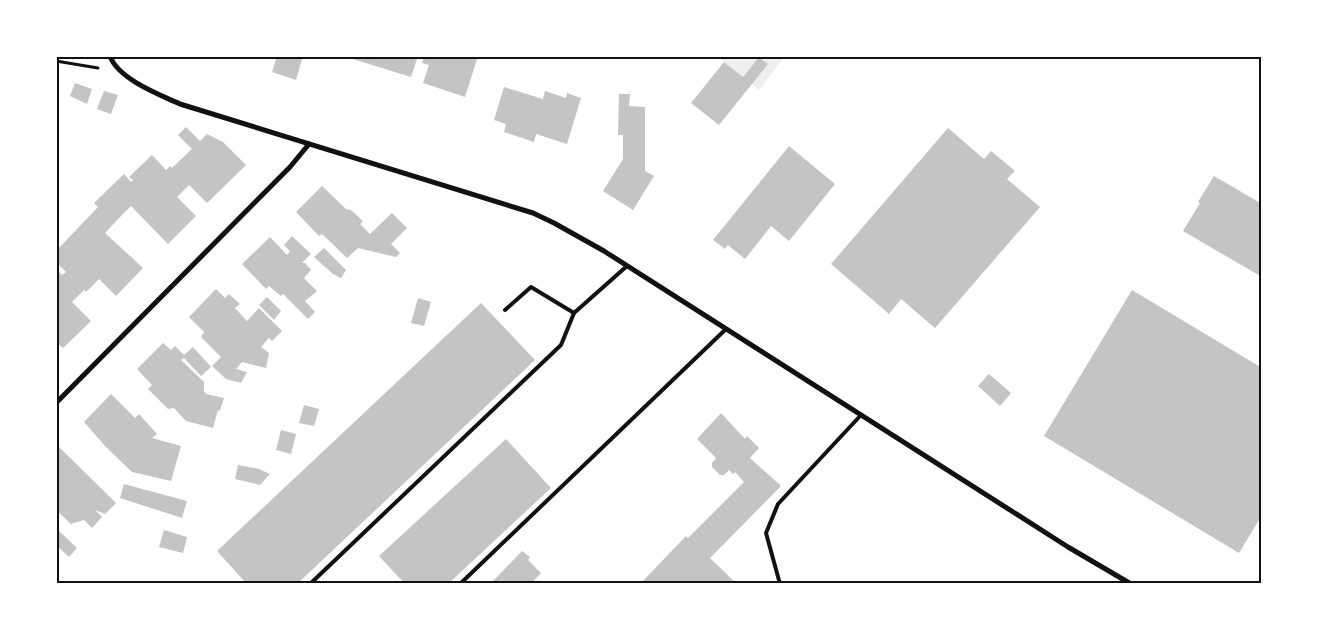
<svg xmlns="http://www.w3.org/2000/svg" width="1318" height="640" font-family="'DM Sans',sans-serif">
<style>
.green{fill:#eee}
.building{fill:#c4c4c4}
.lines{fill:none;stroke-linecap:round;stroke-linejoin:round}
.path{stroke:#111;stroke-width:3}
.service{stroke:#111;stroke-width:4}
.minor{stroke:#111;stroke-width:5}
.neatline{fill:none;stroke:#111;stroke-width:2}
</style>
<rect width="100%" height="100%" fill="#fff"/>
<!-- green -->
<polygon class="green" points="717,56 785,56 759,90 752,84 767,63 759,57 743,77"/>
<!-- building -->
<g class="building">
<polygon points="277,56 303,56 296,80 272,72"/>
<polygon points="354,56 418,56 411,77 353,59"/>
<polygon points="424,56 478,56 465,97 423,83 429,65 422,63"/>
<polygon points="759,57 768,64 719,125 691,103 724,62 743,77"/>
<polygon points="75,83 92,89 87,104 70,96"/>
<polygon points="504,87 543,99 545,91 566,98 567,93 581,98 567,144 536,134 534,142 504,132 506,124 494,120"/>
<polygon points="104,91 118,95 111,114 97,109"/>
<polygon points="619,94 630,94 629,106 645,107 645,171 654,176 633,210 603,191 623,159 623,135 618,135"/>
<polygon points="186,127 200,141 207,134 223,142 246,165 207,203 189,185 177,197 196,216 168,244 131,206 119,218 105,233 143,268 116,296 99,279 86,292 84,290 72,302 91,321 63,348 56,342 56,269 62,275 66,272 56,262 56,251 98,207 94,203 124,174 131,182 133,180 129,177 152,155 166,170 170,166 172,168 192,149 178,135"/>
<polygon points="948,128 984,159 991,151 1015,171 1007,179 1040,207 935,328 901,299 889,314 831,264"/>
<polygon points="789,146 835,184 789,241 771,226 745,259 728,245 725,249 713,240"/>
<polygon points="1214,176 1262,204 1262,277 1183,231 1200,203 1198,202"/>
<polygon points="322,186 346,209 351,210 363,221 360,224 370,234 392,213 407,228 391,244 400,253 396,257 358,248 347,258 322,234 319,236 296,212"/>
<polygon points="292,236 311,254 302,263 305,263 311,270 304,278 317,291 305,301 315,312 308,319 283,294 281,296 269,286 266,289 242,264 270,237 287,255 290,251 284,245"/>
<polygon points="324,248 346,270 341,278 333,274 314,257"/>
<polygon points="216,289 225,298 229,294 240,304 235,308 247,321 259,308 282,331 272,341 269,338 261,347 269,353 266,368 242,362 236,369 247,372 241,383 226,379 212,366 221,357 201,337 204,332 189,317"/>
<polygon points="1132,290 1262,368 1262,515 1239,553 1044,436"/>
<polygon points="267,297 281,311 274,320 259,305"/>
<polygon points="418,298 431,302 424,326 411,323"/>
<polygon points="481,303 535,360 297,584 247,584 217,551"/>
<polygon points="163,343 171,350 175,346 184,355 193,347 211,367 201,376 184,358 181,360 204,382 204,391 206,394 224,398 220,411 218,410 213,428 186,421 174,408 168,409 148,389 152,385 137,369"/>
<polygon points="989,374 1011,393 1000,406 978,386"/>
<polygon points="111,394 135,418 139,414 157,434 152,438 181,446 171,481 132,472 105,446 84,422"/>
<polygon points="304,405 319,409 314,426 299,423"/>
<polygon points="721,413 745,439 747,436 759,448 750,458 781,486 710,558 737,584 640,584 686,536 688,538 744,482 735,472 733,474 729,470 724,475 720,475 712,467 712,463 716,458 697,439"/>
<polygon points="281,430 296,434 291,454 276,450"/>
<polygon points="506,439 551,488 448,584 405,584 379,556"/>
<polygon points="58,446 116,503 105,514 95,510 102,517 92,528 84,520 71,524 56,510 56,448"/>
<polygon points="238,465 259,469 270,474 260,485 235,479"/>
<polygon points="124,484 187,501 182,518 120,498"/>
<polygon points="56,528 77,548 69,557 56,545"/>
<polygon points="164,530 187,537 183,553 159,547"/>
<polygon points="522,551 530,557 528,560 541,573 531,584 490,584"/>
</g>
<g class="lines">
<!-- path -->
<polyline class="path" points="56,61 98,68"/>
<!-- service -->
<g class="service">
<polyline points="505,310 531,287 574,313 627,266"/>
<polyline points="310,584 561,345 574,313"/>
<polyline points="460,584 726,329"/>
<polyline points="780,584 766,533 778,504 861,415"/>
</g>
<!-- minor -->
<g class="minor">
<path d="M110 56C118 79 160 95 180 104L533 213 554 223 604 251 1068 547 1131 584"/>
<polyline points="56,403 290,167 309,144"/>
</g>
</g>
<!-- border -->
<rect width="1318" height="640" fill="none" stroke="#ffffff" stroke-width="115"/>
<rect x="58" y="58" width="1202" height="524" class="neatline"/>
</svg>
